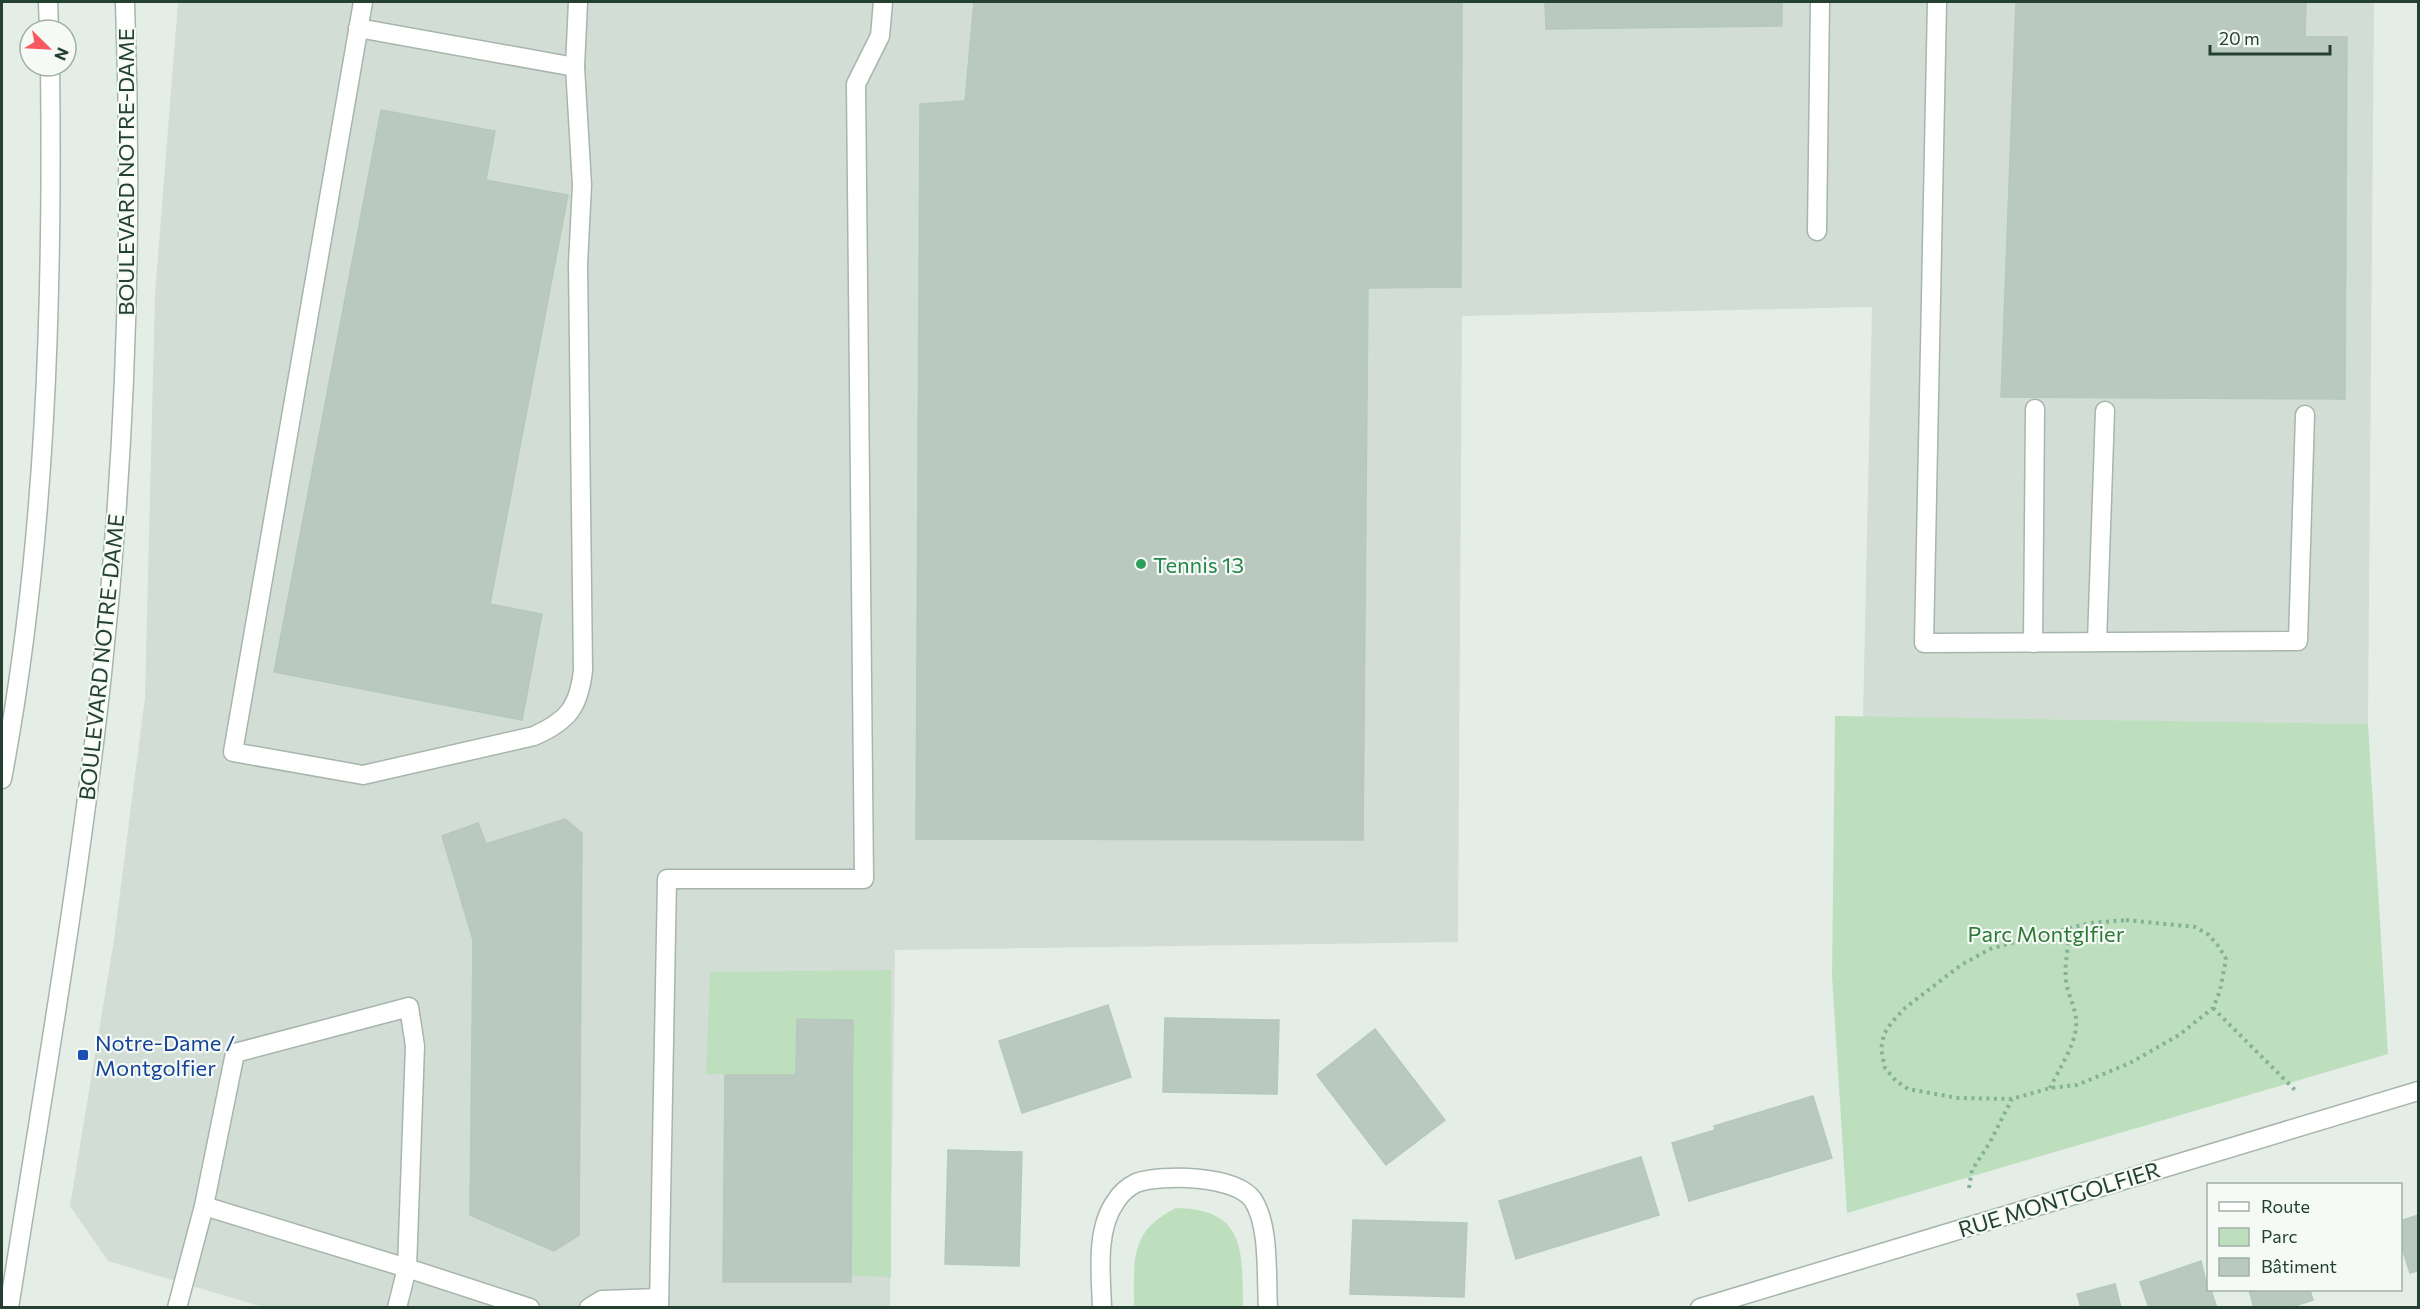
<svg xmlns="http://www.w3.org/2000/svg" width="2420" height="1309" font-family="Commissioner,sans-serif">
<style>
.built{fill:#d2ded5}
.green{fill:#bddfbd}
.building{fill:#b9c9bf;stroke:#b6c8bb;stroke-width:1.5}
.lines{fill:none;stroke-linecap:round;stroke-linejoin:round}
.minor-casing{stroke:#a6b6ac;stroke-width:21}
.path{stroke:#84b297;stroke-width:4;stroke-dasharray:3 4.5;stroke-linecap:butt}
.minor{stroke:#fff;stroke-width:18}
.leisure-dot{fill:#2e9e5b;stroke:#f5faf6;stroke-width:2}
.transit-dot{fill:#1a4fb4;stroke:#f5faf6;stroke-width:2}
.labels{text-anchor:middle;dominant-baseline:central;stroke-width:4.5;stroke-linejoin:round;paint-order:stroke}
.street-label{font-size:22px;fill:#234030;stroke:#f5faf6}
.leisure-label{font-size:22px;fill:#27864d;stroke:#f5faf6;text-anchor:start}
.park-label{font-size:22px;fill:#2b7934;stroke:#f5faf6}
.transit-label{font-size:22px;fill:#164399;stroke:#f5faf6;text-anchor:start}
</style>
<rect width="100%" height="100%" fill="#e4eee7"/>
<!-- built -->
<polygon class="built" points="178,2 2374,2 2368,724 1863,717 1872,307 1462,316 1458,942 895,950 890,1307 263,1307 108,1261 70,1206 114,940 145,697 155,294"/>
<!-- green -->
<g class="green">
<polygon points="1835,716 2368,724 2388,1054 1847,1213 1832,976"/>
<polygon points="891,970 891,1277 851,1276 853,1020 797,1020 796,1075 706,1074 710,972"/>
<path d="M1176 1208C1247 1209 1242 1252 1243 1307H1134C1134 1261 1129 1231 1176 1208Z"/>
</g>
<!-- building -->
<g class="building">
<polygon points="974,2 1462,2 1461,287 1368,288 1363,840 916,839 920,104 965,101"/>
<polygon points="1545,2 1782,2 1782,26 1546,29"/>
<polygon points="2016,2 2306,2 2305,37 2347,37 2345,399 2001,397"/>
<polygon points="381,110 495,131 486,180 568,195 490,604 542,614 522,720 274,672"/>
<polygon points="565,819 582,833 579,1235 554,1251 470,1215 473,940 442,836 478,823 486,844"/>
<polygon points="1108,1005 1131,1077 1022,1113 999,1041"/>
<polygon points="1165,1018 1279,1020 1277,1094 1163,1092"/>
<polygon points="797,1019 853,1020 851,1282 723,1282 725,1075 796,1075"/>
<polygon points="1375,1029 1445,1120 1386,1165 1317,1075"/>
<polygon points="1813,1096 1832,1158 1689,1201 1672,1143 1715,1130 1714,1126"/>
<polygon points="948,1150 1022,1152 1019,1266 945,1264"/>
<polygon points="1641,1157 1659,1215 1516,1259 1499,1201"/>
<polygon points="2418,1215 2418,1271 2410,1273 2400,1242 2400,1221"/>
<polygon points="1353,1220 1467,1223 1464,1297 1350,1294"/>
<polygon points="2201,1261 2208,1290 2211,1290 2217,1308 2149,1308 2140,1282"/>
<polygon points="2115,1284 2121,1308 2081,1308 2077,1294"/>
<polygon points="2249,1290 2310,1290 2313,1300 2289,1308 2254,1308"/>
</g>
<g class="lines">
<defs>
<g id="minor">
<polyline points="48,2 49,30"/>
<path d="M363 2 233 752 363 775 534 736C568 721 579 707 583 670L578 264 582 185 575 67 578 2"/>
<polyline points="1937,2 1924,643 2298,641 2305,415"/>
<polyline points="358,28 575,67"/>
<polyline points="1817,231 1820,2"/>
<polyline points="2097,642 2105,411"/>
<polyline points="2033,643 2035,409"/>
<path d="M2 779C46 547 53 303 50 66"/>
<path d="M9 1308C42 1097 79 886 102 674 126 451 133 225 125 2"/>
<polyline points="177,1308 204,1206 407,1268 415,1046 409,1007 235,1053 204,1206"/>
<polyline points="397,1308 407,1268 530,1308"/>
<polyline points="589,1308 602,1300 659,1298"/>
<polyline points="659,1308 667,879 864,879 856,84 880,36 883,2"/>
<path d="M1102 1308C1101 1274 1095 1230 1116 1201 1121 1193 1128 1187 1136 1183 1162 1174 1236 1175 1253 1200 1270 1226 1266 1277 1268 1308"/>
<polyline points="1700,1308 2418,1091"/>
</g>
</defs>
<!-- minor casing -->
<use href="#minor" class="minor-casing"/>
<!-- path -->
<g class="path">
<polygon points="2126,920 2195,927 2209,935 2219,947 2226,959 2220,991 2213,1008 2179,1035 2130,1063 2077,1085 2050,1088 2012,1099 1958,1098 1908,1089 1896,1081 1885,1068 1881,1049 1884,1034 1892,1022 1905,1008 1961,965 1990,949 2011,943 2090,923"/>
<polyline points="2213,1008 2296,1091"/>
<path d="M2050 1088C2058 1071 2075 1045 2076 1027 2078 1011 2068 997 2066 981 2064 963 2069 947 2069 929"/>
<polyline points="1969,1188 1972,1170 1989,1144 2012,1099"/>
</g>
<!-- minor -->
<use href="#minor" class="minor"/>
</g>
<!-- markers -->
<circle class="leisure-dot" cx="1141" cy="564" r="6"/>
<rect class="transit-dot" x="77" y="1049" width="12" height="12" rx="3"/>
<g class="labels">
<!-- street labels -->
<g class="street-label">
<text transform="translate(125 172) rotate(-90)">BOULEVARD NOTRE-DAME</text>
<text transform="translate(101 657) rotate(-84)">BOULEVARD NOTRE-DAME</text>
<text transform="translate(2059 1199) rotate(-17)">RUE MONTGOLFIER</text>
</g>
<!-- leisure labels -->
<g class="leisure-label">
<text x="1153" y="564">Tennis 13</text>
</g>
<!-- park labels -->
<g class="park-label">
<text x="2046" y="933">Parc Montglfier</text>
</g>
<!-- transit labels -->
<g class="transit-label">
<text x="95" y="1042">Notre-Dame /<tspan x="95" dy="25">Montgolfier</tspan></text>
</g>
</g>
<!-- border -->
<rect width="2420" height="1309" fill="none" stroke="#234030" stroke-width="6"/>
<!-- legend -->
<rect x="2207" y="1183" width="195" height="108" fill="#f5faf6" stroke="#a1b0a7" stroke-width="1.5"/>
<rect x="2219" y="1202" width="30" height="9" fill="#ffffff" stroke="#a1b0a7" stroke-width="1.5"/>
<text x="2261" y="1213" font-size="18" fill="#234030">Route</text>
<rect x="2219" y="1228" width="30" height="18" fill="#bddfbd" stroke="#a1b0a7" stroke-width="1.5"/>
<text x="2261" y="1243" font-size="18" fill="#234030">Parc</text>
<rect x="2219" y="1258" width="30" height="18" fill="#b9c9bf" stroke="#a1b0a7" stroke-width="1.5"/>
<text x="2261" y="1273" font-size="18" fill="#234030">Bâtiment</text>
<!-- north arrow -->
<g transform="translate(48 48) rotate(114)"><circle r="28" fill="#f5faf6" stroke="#a1b0a7" stroke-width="1.5"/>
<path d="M0-4.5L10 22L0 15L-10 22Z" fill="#f65a60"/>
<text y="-9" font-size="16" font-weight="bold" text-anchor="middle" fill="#234030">N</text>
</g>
<!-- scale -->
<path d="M2210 45v9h120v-9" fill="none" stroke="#234030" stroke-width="3"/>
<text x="2219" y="45" font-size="18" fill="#234030" stroke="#f5faf6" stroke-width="4.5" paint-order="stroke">20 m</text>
</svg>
